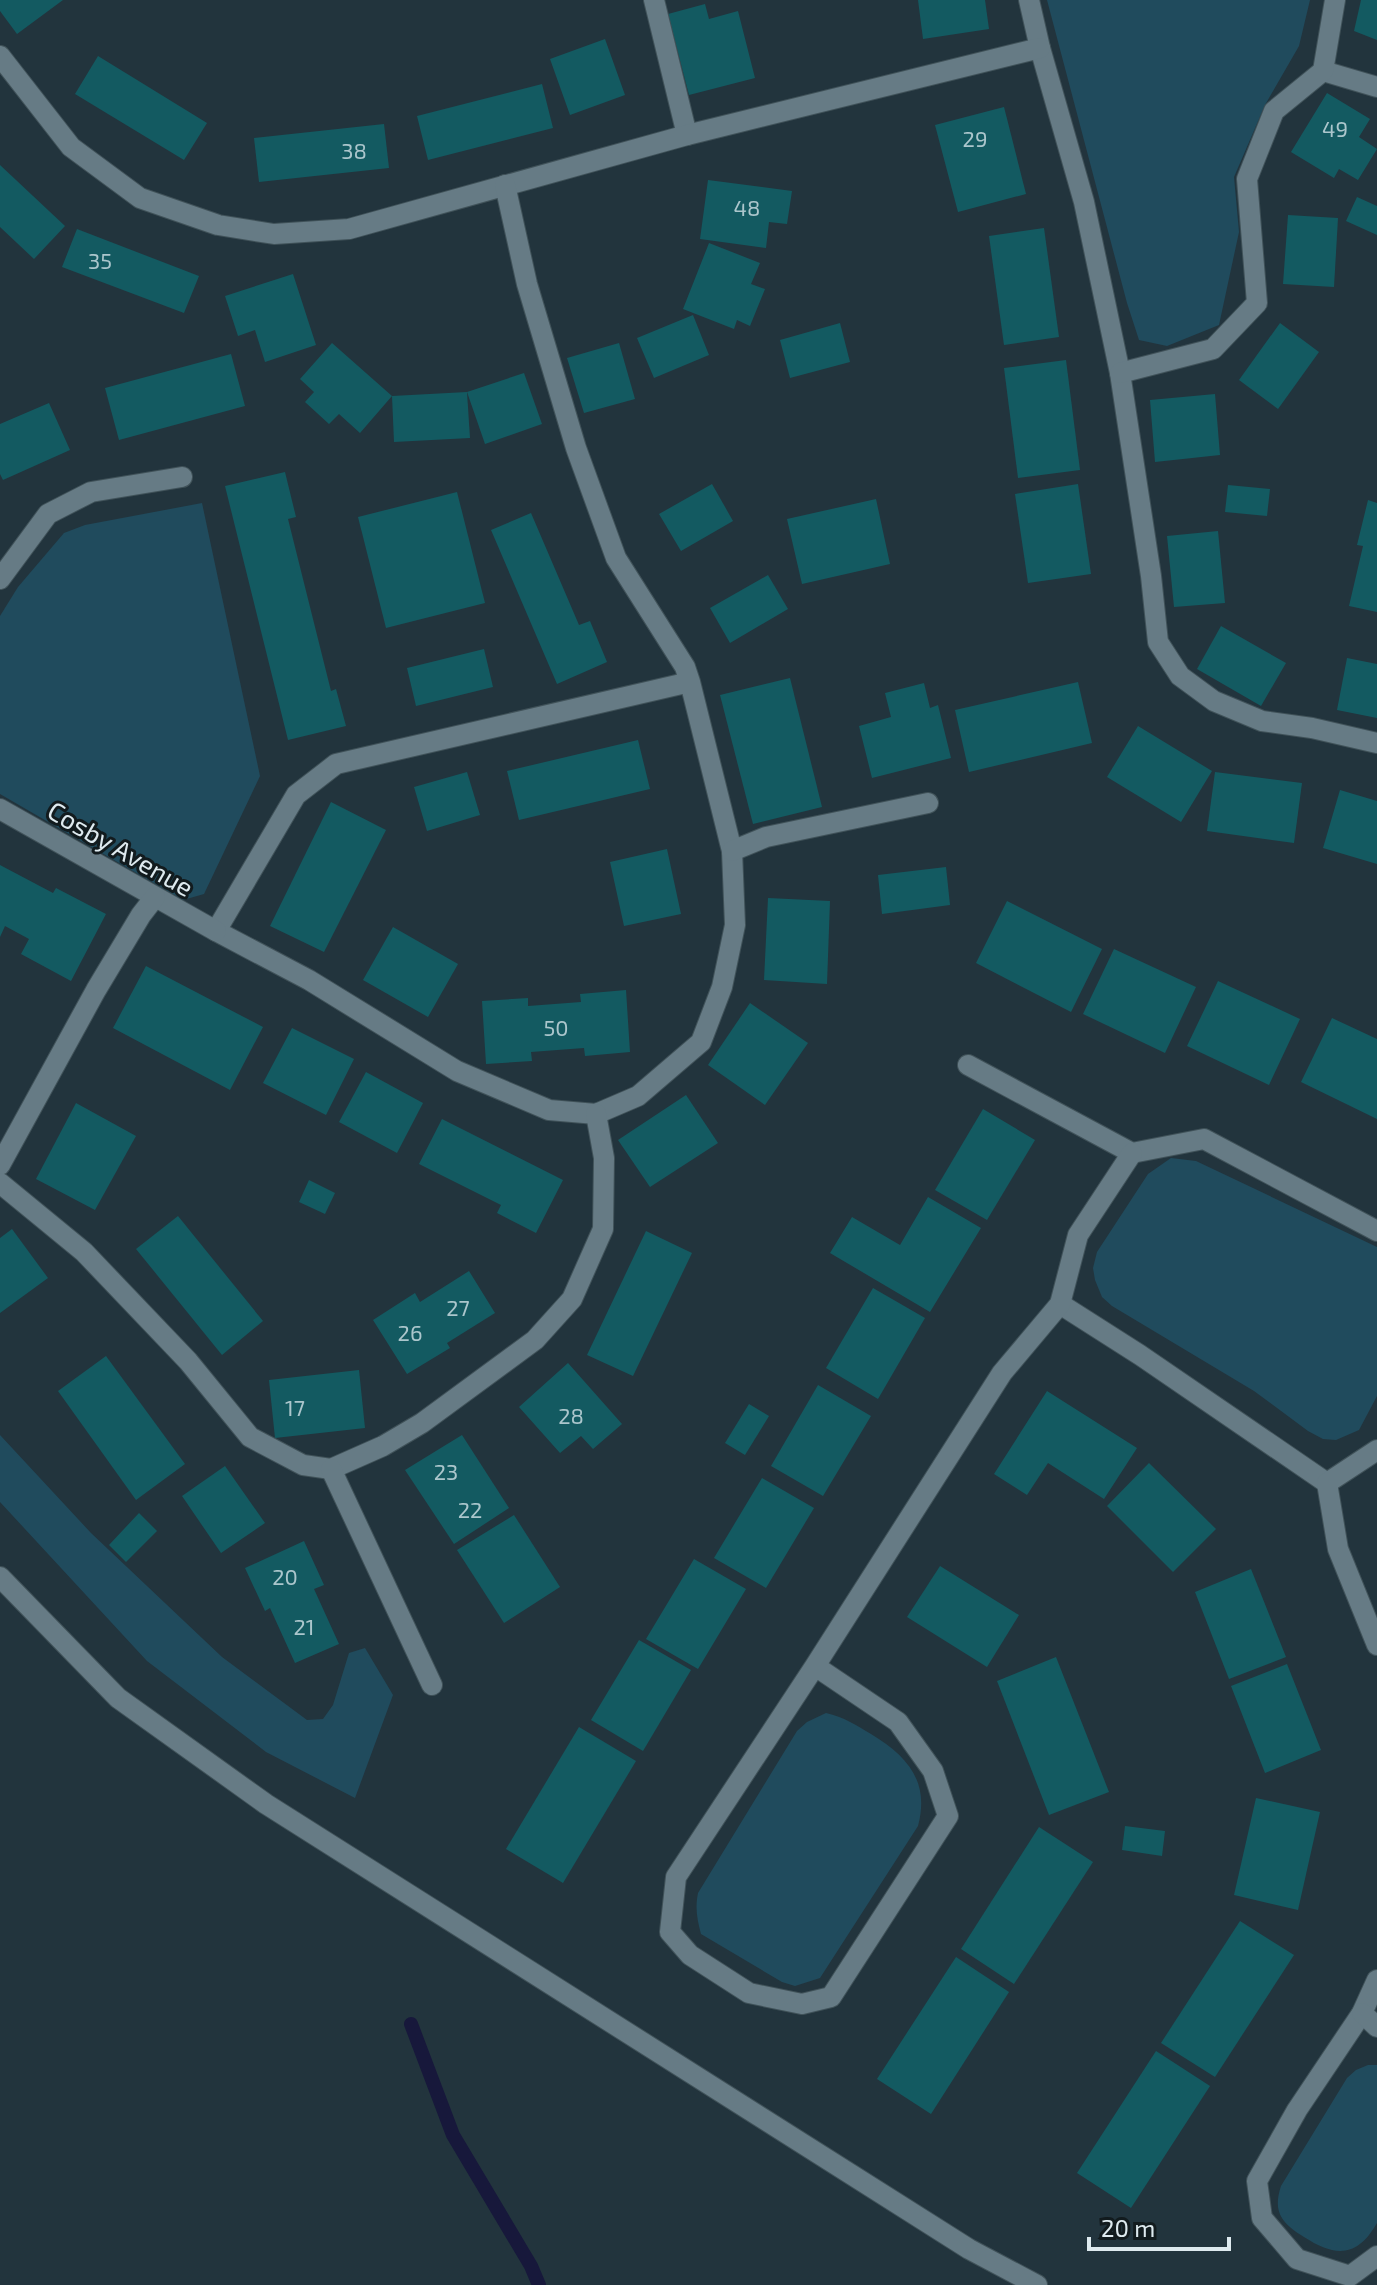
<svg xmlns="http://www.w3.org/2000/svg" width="1377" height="2285" font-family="'Exo 2',sans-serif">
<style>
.green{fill:#204b5d}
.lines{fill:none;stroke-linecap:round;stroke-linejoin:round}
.stream{stroke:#17183b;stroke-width:14}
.building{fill:#135a61}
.minor-casing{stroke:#405259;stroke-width:22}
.minor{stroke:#667b85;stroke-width:20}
.labels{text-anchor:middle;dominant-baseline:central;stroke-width:6;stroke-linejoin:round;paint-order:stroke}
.number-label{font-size:22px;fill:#abc6cc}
.street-label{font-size:26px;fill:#deeaef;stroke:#121b1e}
</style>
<rect width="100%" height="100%" fill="#22343d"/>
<!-- green -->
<g class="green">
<polygon points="1047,0 1310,0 1299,46 1265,105 1234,177 1239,232 1219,325 1167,346 1139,340 1127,303"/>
<polygon points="202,503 260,776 204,894 183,900 0,794 0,616 18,587 64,533 85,525"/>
<polygon points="1171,1158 1196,1161 1377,1247 1377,1396 1359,1430 1336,1440 1323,1439 1308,1431 1254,1391 1112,1306 1102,1297 1095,1280 1093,1268 1097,1252 1148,1174"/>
<polygon points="0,1435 91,1533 222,1657 307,1720 323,1719 333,1705 349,1653 365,1648 393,1695 355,1798 266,1752 147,1661 0,1502"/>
<path d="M826 1713C844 1717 856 1725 871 1734 907 1756 930 1781 918 1826L820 1978 795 1986 782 1982 701 1934C697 1919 695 1908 698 1893L797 1731 807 1722Z"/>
<path d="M1368 2065H1377V2223C1357 2258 1335 2257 1304 2237 1283 2224 1272 2213 1281 2186L1347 2078 1356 2070Z"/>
</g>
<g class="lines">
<!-- stream -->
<polyline class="stream" points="411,2024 453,2135 531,2266 539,2285"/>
</g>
<!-- building -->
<g class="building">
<polygon points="0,0 63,0 17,34 0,11"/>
<polygon points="918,0 985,0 989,29 923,39"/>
<polygon points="1361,0 1377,0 1377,40 1354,31"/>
<polygon points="705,4 709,19 738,11 755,78 689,95 668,14"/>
<polygon points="605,39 625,95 570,115 550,59"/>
<polygon points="98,56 207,123 184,160 75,94"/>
<polygon points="542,84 553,128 428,160 417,116"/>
<polygon points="1327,93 1370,119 1359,137 1377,149 1358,180 1339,169 1334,178 1291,152"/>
<polygon points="1004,107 1026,194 958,212 935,125"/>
<polygon points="384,124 389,168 259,182 254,138"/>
<polygon points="0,165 65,226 34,259 0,227"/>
<polygon points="708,180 792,191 787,224 769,222 766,248 700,239"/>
<polygon points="1357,197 1377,206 1377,235 1346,221"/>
<polygon points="1288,215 1338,218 1334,287 1283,284"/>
<polygon points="1044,228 1059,337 1004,345 989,236"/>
<polygon points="77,229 199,276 184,313 62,267"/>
<polygon points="709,243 760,263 751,284 765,289 750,326 737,320 734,329 683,309"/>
<polygon points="293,274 316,345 265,362 255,330 238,336 225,296"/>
<polygon points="693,315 709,355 654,378 637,338"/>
<polygon points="840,323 850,362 790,378 780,340"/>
<polygon points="1280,323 1319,352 1278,409 1239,380"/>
<polygon points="332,343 392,396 360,433 339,414 329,424 305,402 314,392 300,379"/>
<polygon points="619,343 635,399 584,413 567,358"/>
<polygon points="231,354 245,406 119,440 105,388"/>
<polygon points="1066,360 1080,470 1018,478 1004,368"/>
<polygon points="524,373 542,424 485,444 467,392"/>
<polygon points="467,392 470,438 394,442 392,396"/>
<polygon points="1215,394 1220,455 1155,462 1150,400"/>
<polygon points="49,403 70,450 3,480 0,474 0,424"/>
<polygon points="285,472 296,517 288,519 331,691 336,689 346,726 288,740 225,486"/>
<polygon points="712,484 733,521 681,551 659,514"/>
<polygon points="1078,484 1091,574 1028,583 1015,494"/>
<polygon points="1228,485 1270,489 1267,516 1225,512"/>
<polygon points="457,492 485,603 386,628 358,517"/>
<polygon points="876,499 890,564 802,584 787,519"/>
<polygon points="1368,500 1377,503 1377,612 1349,606 1363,546 1357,545"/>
<polygon points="531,513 579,625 590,621 607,662 557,684 491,530"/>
<polygon points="1218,531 1225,603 1174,607 1167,536"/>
<polygon points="768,575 788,609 730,643 710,608"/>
<polygon points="1221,626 1286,663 1261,706 1197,669"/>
<polygon points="484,649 493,687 416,706 407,668"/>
<polygon points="1347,658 1377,664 1377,718 1337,710"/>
<polygon points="790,678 822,807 753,824 720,695"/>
<polygon points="1078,682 1092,743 969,772 955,710"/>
<polygon points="924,683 930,708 938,705 951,758 872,778 859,726 891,717 885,693"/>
<polygon points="1138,726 1212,771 1181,822 1107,777"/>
<polygon points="638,740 650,789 519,820 507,771"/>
<polygon points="467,772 480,815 427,831 414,787"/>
<polygon points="1215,772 1302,783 1294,843 1207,831"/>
<polygon points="1340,790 1377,801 1377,864 1323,848"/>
<polygon points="331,802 386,830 324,952 270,926"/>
<polygon points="667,849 681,914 624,926 610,862"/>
<polygon points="0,865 53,893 56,888 106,914 71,981 21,954 29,939 5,926 0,937"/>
<polygon points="946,867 950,905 882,914 878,875"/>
<polygon points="768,898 830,901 827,984 764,980"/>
<polygon points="1007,901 1102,949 1071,1012 976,963"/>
<polygon points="393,927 458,964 428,1017 363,980"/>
<polygon points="1114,949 1196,987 1165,1053 1083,1014"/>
<polygon points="146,966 263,1027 230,1090 113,1028"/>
<polygon points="1218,981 1300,1019 1269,1085 1187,1046"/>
<polygon points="626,990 630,1052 585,1056 584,1048 531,1052 532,1061 486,1064 482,1001 528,998 528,1006 581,1002 580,994"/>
<polygon points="750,1003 808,1043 765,1105 708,1065"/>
<polygon points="1332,1018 1377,1039 1377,1119 1301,1082"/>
<polygon points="292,1028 354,1059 326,1115 263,1083"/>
<polygon points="366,1072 423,1103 397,1153 339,1122"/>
<polygon points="686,1095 718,1143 650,1187 618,1140"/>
<polygon points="76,1103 136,1136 95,1210 36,1179"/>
<polygon points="983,1109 1035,1140 987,1220 935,1190"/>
<polygon points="442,1119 563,1180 536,1233 497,1213 501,1205 419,1164"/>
<polygon points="309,1180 335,1193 325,1214 299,1202"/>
<polygon points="928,1197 981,1228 930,1312 830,1253 852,1217 900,1245"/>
<polygon points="178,1216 263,1321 222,1355 136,1249"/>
<polygon points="12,1229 48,1278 0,1313 0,1238"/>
<polygon points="646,1231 692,1253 633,1376 587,1355"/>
<polygon points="469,1271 495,1313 447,1343 450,1348 407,1374 373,1320 415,1293 420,1302"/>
<polygon points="873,1288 925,1318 878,1399 826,1368"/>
<polygon points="106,1356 185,1464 136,1500 58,1391"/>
<polygon points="568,1363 622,1424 593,1449 581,1436 560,1453 519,1407"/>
<polygon points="359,1370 365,1428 275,1438 269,1380"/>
<polygon points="818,1385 871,1416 823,1496 771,1466"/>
<polygon points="1047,1391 1137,1448 1104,1499 1048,1463 1027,1495 994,1474"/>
<polygon points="749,1404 769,1416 745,1455 725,1443"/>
<polygon points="462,1435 509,1508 454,1544 405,1470"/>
<polygon points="1149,1463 1216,1529 1173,1572 1107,1506"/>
<polygon points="225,1466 265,1523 221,1553 182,1496"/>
<polygon points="762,1478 814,1508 766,1588 714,1558"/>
<polygon points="139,1513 157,1531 126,1562 109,1545"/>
<polygon points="514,1515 560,1587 504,1623 457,1550"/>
<polygon points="304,1541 324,1585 314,1589 339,1644 295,1663 270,1608 265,1611 245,1568"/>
<polygon points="694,1559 746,1589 698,1669 646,1639"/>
<polygon points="940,1566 1019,1615 987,1667 907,1617"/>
<polygon points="1251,1569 1286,1657 1229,1679 1195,1592"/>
<polygon points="639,1640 691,1670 643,1751 591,1720"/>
<polygon points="1056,1657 1109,1792 1049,1815 997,1681"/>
<polygon points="1287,1664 1321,1750 1265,1773 1231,1686"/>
<polygon points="579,1727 636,1761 563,1883 506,1849"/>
<polygon points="1256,1798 1320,1812 1298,1910 1234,1895"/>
<polygon points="1125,1826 1165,1831 1162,1856 1122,1850"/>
<polygon points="1039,1827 1093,1862 1014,1984 961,1949"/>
<polygon points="1240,1921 1294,1955 1215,2077 1161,2043"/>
<polygon points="956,1957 1009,1992 931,2114 877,2079"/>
<polygon points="1156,2051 1210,2086 1131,2208 1077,2173"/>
</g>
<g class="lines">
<defs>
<g id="minor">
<polyline points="654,0 687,135"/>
<polyline points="1029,0 1040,48 1084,202 1120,373 1151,576 1158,642 1180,676 1214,701 1262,721 1312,728 1377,743"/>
<polyline points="0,56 71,147 140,198 218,225 274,234 349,229 687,135 1040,48"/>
<polyline points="1323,71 1377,87"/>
<polyline points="505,185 527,284 576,448 616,558 685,667 690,682 732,851 735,925 722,987 701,1042 638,1096 596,1114 549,1110 457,1071 309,980 216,931 296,795 336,764 690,682"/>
<polyline points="1120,373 1213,349 1257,303 1247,179 1274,111 1323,71 1335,0"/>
<polyline points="0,579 48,514 91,492 182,477"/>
<polyline points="0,809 216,931"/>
<polyline points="732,851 766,837 928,803"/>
<polyline points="968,1065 1132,1153 1204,1139 1377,1231"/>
<polyline points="0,1165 96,990 141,915 155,897"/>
<polyline points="0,1183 84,1252 188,1361 250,1437 303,1465 331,1469 383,1446 422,1423 535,1340 572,1299 603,1229 604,1158 596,1114"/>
<polyline points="1060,1304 1140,1355 1327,1483"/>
<polyline points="1377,1450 1327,1483 1338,1549 1377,1645"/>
<polyline points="331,1469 432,1685"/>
<polyline points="0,1577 118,1698 266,1804 969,2249 1037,2285"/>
<polyline points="815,1666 898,1722 933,1771 948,1816 831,1997 802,2004 749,1993 690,1955 670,1932 676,1877 815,1666 1002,1373 1060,1304 1078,1235 1132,1153"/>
<polyline points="1377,1980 1362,2013 1297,2110 1257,2181 1262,2218 1297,2259 1350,2276 1377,2256"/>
<polyline points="1362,2013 1377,2027"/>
</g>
</defs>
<!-- minor casing -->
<use href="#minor" class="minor-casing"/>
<!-- minor -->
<use href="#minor" class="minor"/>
</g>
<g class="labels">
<!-- number labels -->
<g class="number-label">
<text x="1335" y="128">49</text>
<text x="975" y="138">29</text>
<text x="354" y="150">38</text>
<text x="747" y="207">48</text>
<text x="100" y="260">35</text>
<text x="556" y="1027">50</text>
<text x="458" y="1307">27</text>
<text x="410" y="1332">26</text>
<text x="295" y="1407">17</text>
<text x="571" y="1415">28</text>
<text x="446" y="1471">23</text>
<text x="470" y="1509">22</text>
<text x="285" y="1576">20</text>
<text x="304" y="1626">21</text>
</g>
<!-- street labels -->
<g class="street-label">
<text transform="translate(121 848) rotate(30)">Cosby Avenue</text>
</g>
</g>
<!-- scale -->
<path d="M1089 2237v12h140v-12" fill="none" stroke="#deeaef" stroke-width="4"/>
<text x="1101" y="2237" font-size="24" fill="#deeaef" stroke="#121b1e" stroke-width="6" paint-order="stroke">20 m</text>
</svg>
